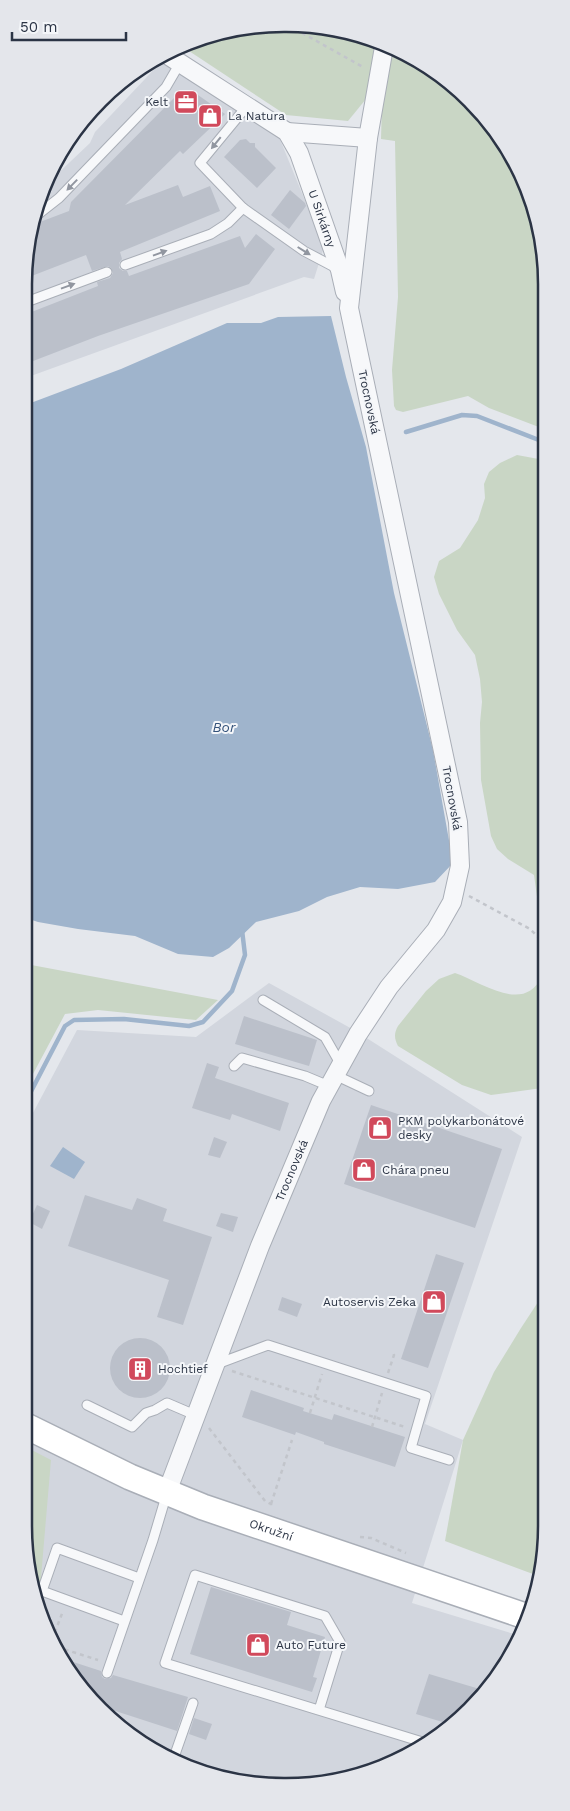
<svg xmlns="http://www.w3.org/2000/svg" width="570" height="1811" font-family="'Work Sans',sans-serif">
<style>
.built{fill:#d2d6de}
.green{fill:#c9d6c5}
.water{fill:#9fb4cc}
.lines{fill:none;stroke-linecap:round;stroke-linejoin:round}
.stream{stroke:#9fb4cc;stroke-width:4.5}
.building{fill:#bbc0ca}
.lane-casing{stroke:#a9aeb7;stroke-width:11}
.street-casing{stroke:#a9aeb7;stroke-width:20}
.secondary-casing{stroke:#a9aeb7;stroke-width:28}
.path{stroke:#c2c5cb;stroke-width:2.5;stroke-dasharray:4 4;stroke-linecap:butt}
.lane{stroke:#f7f8fa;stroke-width:9}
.street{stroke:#f7f8fa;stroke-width:18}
.secondary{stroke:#fff;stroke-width:25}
.oneway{fill:#9196a0}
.labels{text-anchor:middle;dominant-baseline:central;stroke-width:4;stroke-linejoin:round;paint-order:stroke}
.poi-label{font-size:12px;fill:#2b3445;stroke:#f4f6f9;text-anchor:start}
.street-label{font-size:12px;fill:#2b3445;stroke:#f4f6f9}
.water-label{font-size:14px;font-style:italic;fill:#34527a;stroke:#f4f6f9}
.rim{fill:none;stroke:#2b3445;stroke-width:2.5}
</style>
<rect width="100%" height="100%" fill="#e4e7ec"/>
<!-- built -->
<g class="built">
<polygon points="161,62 279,137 324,247 314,279 304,277 28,377 29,234 51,180 90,143 95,132"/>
<polygon points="269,983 354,1030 522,1137 425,1424 463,1440 412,1603 517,1635 502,1671 430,1743 352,1778 251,1785 169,1760 89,1698 44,1626 24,1526 25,1128 77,1030 196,1037"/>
</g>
<!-- green -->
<g class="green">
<polygon points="234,29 336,29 375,44 366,99 348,121 286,115 186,49"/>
<polygon points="393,50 416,59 481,113 519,170 544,251 544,429 489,408 468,396 403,412 396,410 394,406 392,370 398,297 395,141 381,139 382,104"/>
<polygon points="517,455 544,460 543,921 540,918 534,875 508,859 497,849 491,836 481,780 480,723 482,702 480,679 475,655 457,630 439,594 434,577 439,561 460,548 478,520 485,498 484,484 489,472 500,463"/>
<polygon points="26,964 218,1000 196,1020 98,1010 65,1014 25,1089"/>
<path d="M455 973C482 982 524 1015 542 976V1088L491 1095 462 1085 398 1046C394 1038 394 1033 398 1026L426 991 439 979Z"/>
<polygon points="542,1296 541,1577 445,1541 463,1440 494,1372 521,1328"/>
<polygon points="24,1446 51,1460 39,1601 24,1526"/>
</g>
<!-- water -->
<g class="water">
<polygon points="331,316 346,377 366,447 394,593 433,750 453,863 435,882 398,889 360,887 327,897 299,911 256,922 229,948 213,957 178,954 135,936 78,929 38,922 26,918 28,404 121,369 227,323 261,323 278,317"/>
<polygon points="63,1147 85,1162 74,1179 50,1166"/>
</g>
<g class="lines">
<!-- stream -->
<g class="stream">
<polyline points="406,432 462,415 477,416 544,442"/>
<polyline points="25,1103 65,1026 74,1020 124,1019 189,1026 203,1022 232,991 245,955 242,930"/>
</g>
</g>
<!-- building -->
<g class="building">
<polygon points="193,94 198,95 225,114 183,154 180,151 125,205 178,185 183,197 210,186 220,211 120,252 122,259 119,263 119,268 123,271 127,271 129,276 240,236 245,248 256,234 275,249 249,284 98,336 28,363 29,313 98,286 97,282 110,278 113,273 111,268 108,266 92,271 86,255 29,277 29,234 32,225 69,211 71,202 174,98 183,98"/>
<polygon points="246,139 250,143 255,143 255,147 276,168 257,188 224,157 240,140"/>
<polygon points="290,190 305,203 306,206 289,229 271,215"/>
<polygon points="244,1016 317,1040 309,1066 235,1044"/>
<polygon points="207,1063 219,1067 215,1078 289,1103 280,1131 232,1114 230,1120 192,1108"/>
<polygon points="371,1105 502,1149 475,1228 344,1184"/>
<polygon points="214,1137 227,1142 220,1158 208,1155"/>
<polygon points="85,1195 132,1210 137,1198 167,1209 163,1221 212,1237 183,1325 157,1317 169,1280 68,1246"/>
<polygon points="37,1205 50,1211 42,1229 29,1222"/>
<polygon points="221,1213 238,1217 233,1232 216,1226"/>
<polygon points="436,1254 464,1263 428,1368 401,1359"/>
<polygon points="282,1297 302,1304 297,1317 278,1310"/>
<circle cx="140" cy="1368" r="30"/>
<polygon points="251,1390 304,1408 303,1411 332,1420 334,1414 405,1437 395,1467 324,1444 324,1442 296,1432 295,1435 242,1417"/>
<polygon points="211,1587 291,1612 287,1625 325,1637 313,1677 317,1678 312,1692 190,1654"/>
<polygon points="64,1659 101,1671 102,1677 105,1679 111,1678 113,1675 188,1697 177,1731 97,1705 89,1698"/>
<polygon points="429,1674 483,1690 449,1724 416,1714"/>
<polygon points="194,1718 212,1724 206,1740 189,1734"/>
</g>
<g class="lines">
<defs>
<g id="lane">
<polyline points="247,106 200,163 243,208 304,251 338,269"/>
<polyline points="36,216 59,198 166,87 180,63"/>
<polyline points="125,265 211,234 228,223 243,208"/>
<polyline points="29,301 107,272"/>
<polyline points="263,1000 325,1037 341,1065"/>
<polyline points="234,1066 242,1058 305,1076 329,1086"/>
<polyline points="335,1075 369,1091"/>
<polyline points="217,1364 268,1345 426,1396 411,1448 449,1460"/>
<polyline points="87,1405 132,1427 146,1413 155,1410 167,1403 195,1415"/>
<polyline points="124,1621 42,1591 57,1548 139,1578"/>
<polyline points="107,1673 153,1540 167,1493"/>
<polyline points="319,1710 340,1642 325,1616 195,1575 165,1663 429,1744"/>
<polyline points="167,1758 210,1772"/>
<polyline points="173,1760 193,1703"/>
</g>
<g id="street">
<path id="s1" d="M169 56 287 132 299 153 340 270 345 292"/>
<polyline points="287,132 368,138"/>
<path id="s2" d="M167 1492 260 1246 321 1101 358 1034 389 987 436 930 452 902 460 866 458 822 349 308 368 138 384 47"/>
</g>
<g id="secondary">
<path id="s3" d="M24 1425 130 1477 203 1507 525 1616"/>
</g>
</defs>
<!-- lane casing -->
<use href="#lane" class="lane-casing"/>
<!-- street casing -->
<use href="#street" class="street-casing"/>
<!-- secondary casing -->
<use href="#secondary" class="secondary-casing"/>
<!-- path -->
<g class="path">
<polyline points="295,29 363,67"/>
<polyline points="469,896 530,929 543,942"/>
<polyline points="232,1371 405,1427"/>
<polyline points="388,1373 394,1355 393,1351"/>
<polyline points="310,1413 322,1374"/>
<polyline points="372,1427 382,1393"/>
<polyline points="209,1428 265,1501 271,1504 271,1509"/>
<polyline points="271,1504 292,1440"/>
<polyline points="360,1537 371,1538 406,1553"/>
<polyline points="52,1640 63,1611"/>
<polyline points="57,1647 98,1660"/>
</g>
<!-- lane -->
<use href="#lane" class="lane"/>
<!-- street -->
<use href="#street" class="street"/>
<!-- secondary -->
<use href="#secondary" class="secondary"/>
</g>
<!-- one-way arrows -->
<defs><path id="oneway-solid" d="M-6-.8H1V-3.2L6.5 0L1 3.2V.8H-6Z" transform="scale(1.25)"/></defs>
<g class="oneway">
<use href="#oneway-solid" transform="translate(216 143) rotate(129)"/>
<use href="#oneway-solid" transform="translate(72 185) rotate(134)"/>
<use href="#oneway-solid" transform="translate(304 251) rotate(32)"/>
<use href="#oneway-solid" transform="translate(160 253) rotate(-20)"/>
<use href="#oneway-solid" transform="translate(68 286) rotate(-20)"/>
</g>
<!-- icons -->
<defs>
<symbol id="office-square" viewBox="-11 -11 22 22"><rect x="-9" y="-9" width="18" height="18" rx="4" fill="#d1495b" stroke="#f4f6f9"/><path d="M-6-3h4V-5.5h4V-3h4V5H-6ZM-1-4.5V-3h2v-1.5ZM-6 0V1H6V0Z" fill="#fff"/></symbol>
<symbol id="shop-square" viewBox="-11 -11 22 22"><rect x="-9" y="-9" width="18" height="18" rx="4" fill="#d1495b" stroke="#f4f6f9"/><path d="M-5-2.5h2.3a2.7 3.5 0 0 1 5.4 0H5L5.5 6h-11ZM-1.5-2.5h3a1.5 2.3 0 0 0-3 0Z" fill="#fff"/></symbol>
<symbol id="building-square" viewBox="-11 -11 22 22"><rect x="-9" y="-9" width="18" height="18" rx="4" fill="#d1495b" stroke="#f4f6f9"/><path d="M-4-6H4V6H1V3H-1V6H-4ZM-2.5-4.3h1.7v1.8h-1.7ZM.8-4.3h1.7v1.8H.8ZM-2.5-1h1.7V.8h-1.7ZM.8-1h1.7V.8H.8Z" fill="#fff"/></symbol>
</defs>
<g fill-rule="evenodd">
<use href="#office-square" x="172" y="88" width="28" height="28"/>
<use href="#shop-square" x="196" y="102" width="28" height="28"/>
<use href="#shop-square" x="366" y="1114" width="28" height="28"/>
<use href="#shop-square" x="350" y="1156" width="28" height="28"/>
<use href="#shop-square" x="420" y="1288" width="28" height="28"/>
<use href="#building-square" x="126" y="1355" width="28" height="28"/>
<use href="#shop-square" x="244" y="1631" width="28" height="28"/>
</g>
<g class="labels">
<!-- poi labels -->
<g class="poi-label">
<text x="168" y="102" text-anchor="end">Kelt</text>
<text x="228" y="116">La Natura</text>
<text x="398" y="1121">PKM polykarbonátové<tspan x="398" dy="14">desky</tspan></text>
<text x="382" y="1170">Chára pneu</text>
<text x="416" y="1302" text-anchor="end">Autoservis Zeka</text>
<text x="158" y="1369">Hochtief</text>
<text x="276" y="1645">Auto Future</text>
</g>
<!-- street labels -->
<g class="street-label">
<text stroke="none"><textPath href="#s1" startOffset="234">U Sirkárny</textPath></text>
<text transform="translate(369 402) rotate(78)">Trocnovská</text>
<text transform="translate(452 798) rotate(80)">Trocnovská</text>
<text stroke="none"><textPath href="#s2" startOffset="345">Trocnovská</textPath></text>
<text stroke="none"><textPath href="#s3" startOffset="269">Okružní</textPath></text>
</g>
<!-- water labels -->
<g class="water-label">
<text x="224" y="727">Bor</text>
</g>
</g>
<!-- crop -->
<path d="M0 0H570V1811H0ZM284 32H286A252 252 0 0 1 538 284V1526A252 252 0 0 1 286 1778H284A252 252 0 0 1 32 1526V284A252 252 0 0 1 284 32Z" fill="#e4e6eb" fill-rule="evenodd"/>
<path class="rim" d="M284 32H286A252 252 0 0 1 538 284V1526A252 252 0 0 1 286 1778H284A252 252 0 0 1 32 1526V284A252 252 0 0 1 284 32Z"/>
<!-- scale -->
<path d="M12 32v8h114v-8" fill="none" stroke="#2b3445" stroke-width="2.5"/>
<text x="20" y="32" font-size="15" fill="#2b3445" stroke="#f4f6f9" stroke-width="4" paint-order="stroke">50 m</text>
</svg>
